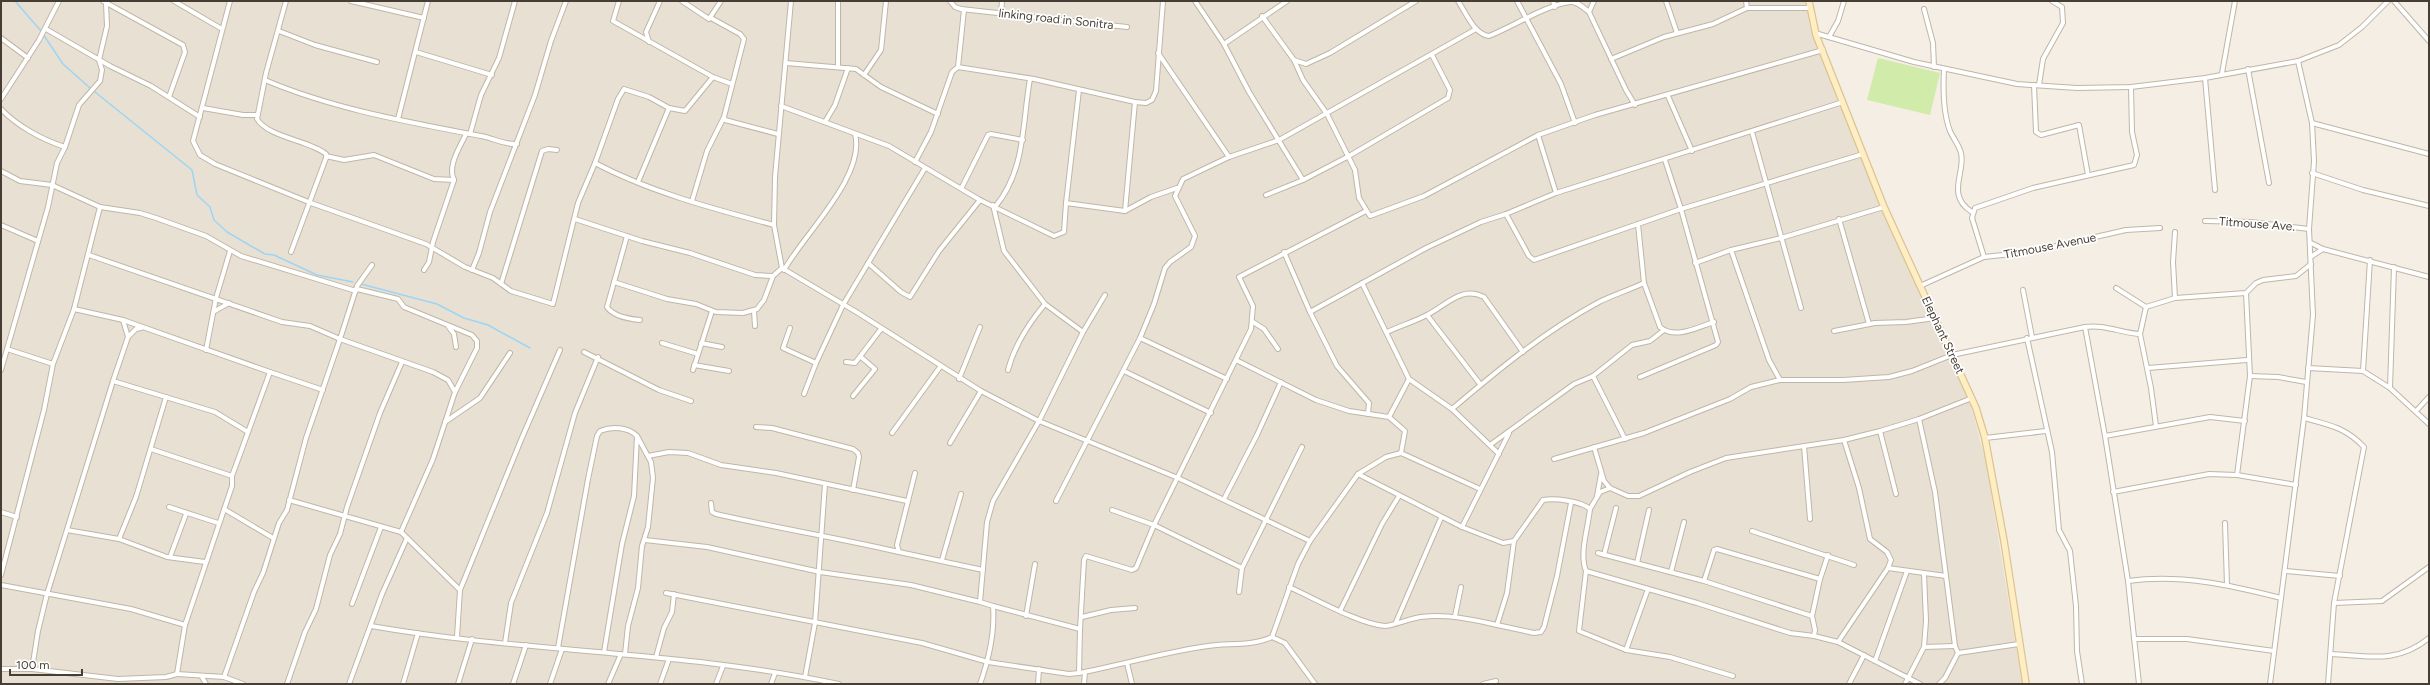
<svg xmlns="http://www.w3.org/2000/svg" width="2430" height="685" font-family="Figtree,sans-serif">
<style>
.residential{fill:#e8e0d2}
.green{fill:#d1ebaa}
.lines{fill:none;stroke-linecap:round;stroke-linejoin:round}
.stream{stroke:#9cd5f6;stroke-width:1.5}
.street-casing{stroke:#c0b6a6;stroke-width:6}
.secondary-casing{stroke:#dbc492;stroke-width:8}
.street{stroke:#fff;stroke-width:4}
.secondary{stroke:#ffeec3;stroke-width:5.5}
.labels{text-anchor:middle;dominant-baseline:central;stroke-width:3.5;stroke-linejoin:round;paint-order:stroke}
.street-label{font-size:12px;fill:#463e34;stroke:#fff}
</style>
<rect width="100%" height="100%" fill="#f4eee4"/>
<!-- residential -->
<polygon class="residential" points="1,1 1806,1 1810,26 1881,207 1970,402 1986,462 2022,684 1,684"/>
<!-- green -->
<polygon class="green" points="1878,58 1940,73 1930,115 1867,100"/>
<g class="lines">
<!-- stream -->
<g class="stream">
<polyline points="15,1 41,31 63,64 90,88"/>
<polyline points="95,92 192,170 197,195 210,207 214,220 227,232 265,254 274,255 317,275 353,282"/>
<polyline points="361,284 437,304 464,318 488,325 530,348"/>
</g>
<defs>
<g id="street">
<polyline points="103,1 183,45 185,52 169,97"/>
<polyline points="174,1 222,29"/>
<path d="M230 1 193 141 200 155 215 164 311 203 426 244 465 267 493 278 511 291 553 304 578 203 595 163C650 192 714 209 774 225"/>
<path d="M286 1 266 73 257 119C269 138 309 140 326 154V158L291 252"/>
<polyline points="351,1 424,18"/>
<polyline points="619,1 613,21 713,77 732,84"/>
<polyline points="682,1 709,19 721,1"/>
<polyline points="791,1 775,177 774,225 782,268 858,313 981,391 1039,421 1178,478 1310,541"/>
<polyline points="950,1 955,7 964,10 958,67"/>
<polyline points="1195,1 1224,44 1249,92 1303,180"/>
<path d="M1458 1C1466 13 1474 34 1489 36 1512 27 1546 5 1570 2 1577 1 1584 8 1589 12L1626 90 1635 105"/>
<polyline points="1517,1 1561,84 1575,123"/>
<polyline points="1553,1 1555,7"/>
<polyline points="1666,1 1677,33"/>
<polyline points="1746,1 1747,8"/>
<polyline points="2394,1 2429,41"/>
<polyline points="961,9 1127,27"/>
<polyline points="1924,9 1933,43 1934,67"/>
<polyline points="1589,12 1594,1"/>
<polyline points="1001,13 1002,1"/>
<polyline points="1262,16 1294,60 1303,80 1327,114 1355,170 1359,198 1370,216 1424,196 1538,135 1595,115 1823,50"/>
<polyline points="711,18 740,34 744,39 724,117 725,120 778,134"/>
<polyline points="46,29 110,66 151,86 200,117"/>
<polyline points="279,31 315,45 377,62"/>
<polyline points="1815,33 1914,62 2017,84 2077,88 2131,87 2205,78 2298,61 2339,45 2362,27 2388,1"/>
<polyline points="1829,37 1838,21 1844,1"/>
<polyline points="1,38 28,58"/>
<polyline points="649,42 646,32 660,1"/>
<polyline points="1224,44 1287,1"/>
<polyline points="416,52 492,75"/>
<polyline points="1158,53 1229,157"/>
<polyline points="1611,59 1664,37 1713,24 1747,8 1810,8"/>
<polyline points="1294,60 1306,64 1330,53 1416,1"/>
<polyline points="786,63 856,69 881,87 938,114"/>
<polyline points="838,67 838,1"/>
<path d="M1944 69C1943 88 1943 113 1950 131 1953 138 1959 145 1961 153 1966 172 1945 195 1972 212"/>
<polyline points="2248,69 2269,183"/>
<polyline points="2222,73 2235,1"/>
<polyline points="864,75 881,50 886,1"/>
<polyline points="2205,78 2215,190"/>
<path d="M265 80C333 109 408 122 481 136 493 138 504 145 517 144"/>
<polyline points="2034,85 2036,132 2041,135 2079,125 2088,175"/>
<polyline points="2039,85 2043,59 2063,23 2062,7 2052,1"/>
<polyline points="1079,90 1066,203 1125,211 1135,102"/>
<polyline points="1668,96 1692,151"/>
<polyline points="1,99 39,40 59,1"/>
<polyline points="781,106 889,146 980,200 1054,236 1064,232 1066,203"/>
<polyline points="203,108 243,115 257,115"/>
<path d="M1 109C17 126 43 140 65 147"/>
<polyline points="398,119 428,1"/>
<polyline points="825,122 835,105 848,68"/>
<polyline points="2312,123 2429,154"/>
<polyline points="1752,132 1801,308"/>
<polyline points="470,134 481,95 499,58 515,1"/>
<polyline points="1538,135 1556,193"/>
<polyline points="326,156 344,160 374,155 434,179 454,180"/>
<polyline points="915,162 931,132 952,72 958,67 1034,79 1135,102 1146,103 1152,100 1156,91 1163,1"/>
<polyline points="595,163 618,99 624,89 649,97 669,108"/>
<polyline points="1,171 20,181 52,185 100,207 140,213 156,218 206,236 241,256 356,291"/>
<polyline points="2312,173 2363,190 2429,206"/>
<polyline points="638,182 669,108 685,111 713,77"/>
<polyline points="962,187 988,135 991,134 1023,140"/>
<polyline points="1266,195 1303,180 1349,156 1448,98 1450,90 1432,55"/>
<polyline points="692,201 707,151 724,117"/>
<path d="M995 207C1026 170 1022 123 1030 79"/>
<polyline points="1125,211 1151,197 1177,188"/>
<polyline points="1506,214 1529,256 1534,260 1638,224"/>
<polyline points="575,219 642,241 690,253 755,275 773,276 782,268"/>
<polyline points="1839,219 1869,324"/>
<polyline points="2205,221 2251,222 2309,229"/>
<polyline points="1,225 38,241"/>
<polyline points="2175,232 2173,262 2175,298"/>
<path d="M627 236 607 307C613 316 629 319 640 320"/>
<polyline points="2311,243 2323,249 2429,277"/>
<polyline points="1731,250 1769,360 1780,380"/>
<polyline points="1284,252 1310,312 1426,248 1481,222 1506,214 1556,193 1843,102"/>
<polyline points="89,255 282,322 310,326 340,339 357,286 372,265"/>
<polyline points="2312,256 2323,249"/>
<polyline points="1984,257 1972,218 1975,208 2033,188 2134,165 2137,155 2132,132 2131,87"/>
<polyline points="868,263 901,292 910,297 939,251 980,200"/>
<polyline points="1695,263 1731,250 1781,238 1884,207"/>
<path d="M424 270 429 262 433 242 454 180C447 166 460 147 466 134"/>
<polyline points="472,270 479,253 490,212 535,95 551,41 566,1"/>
<path d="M784 270C804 234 866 176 855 134"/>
<polyline points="614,282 667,299 696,304 716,312 743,313 757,309 764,300 773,276"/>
<polyline points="1362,283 1409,379 1452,409 1499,454"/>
<polyline points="501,284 542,151 548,149 557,150"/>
<polyline points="1920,286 1984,257 2030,252 2126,230 2160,228"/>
<polyline points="2116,288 2146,307"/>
<polyline points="357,289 398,299 404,307 472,335 477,341 477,348 455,392"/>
<polyline points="2023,290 2032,337"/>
<polyline points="2146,307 2175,298 2246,293 2256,283 2263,280 2296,276 2311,264"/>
<polyline points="2146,307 2140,334 2151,388 2156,426"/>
<polyline points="74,309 123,320 270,372 232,476"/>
<polyline points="215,311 229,303"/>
<polyline points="754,311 755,326"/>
<polyline points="1310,312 1337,366 1369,403 1368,414"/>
<polyline points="1427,315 1480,384"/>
<polyline points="123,320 128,337"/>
<polyline points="1253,322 1264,329 1278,349"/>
<path d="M1714 322C1698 327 1675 340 1660 327L1644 283 1638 224 1681 209 1863 154"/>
<polyline points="448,326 454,334 456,347"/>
<polyline points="2085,327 2105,436 2128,581 2139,684"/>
<polyline points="790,328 783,348 816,363"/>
<polyline points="1834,331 1875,323 1906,322 1935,318"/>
<polyline points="1083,332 1105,295"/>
<path d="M1387 332C1400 326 1413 322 1425 316 1446 306 1461 285 1484 297L1523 352"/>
<polyline points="1140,338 1227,379"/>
<polyline points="2027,338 2052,452 2059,530 2070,551 2076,606 2077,651 2082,684"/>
<polyline points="662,343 698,354"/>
<polyline points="701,343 722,347"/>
<polyline points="7,349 53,364"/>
<polyline points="206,350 216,298 230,251"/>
<polyline points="584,352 659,390 691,401"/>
<polyline points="1236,360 1316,400 1349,411 1389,417 1409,379"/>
<polyline points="846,362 855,363 881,329"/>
<polyline points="694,365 729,371"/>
<polyline points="2148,368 2247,360"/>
<polyline points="2308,368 2363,371 2390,388 2429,424"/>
<polyline points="1,370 48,207 57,163 65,147 79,105 100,81 102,70 99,60 107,26 106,3"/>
<polyline points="693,370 712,311"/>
<path d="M1008 370C1015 344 1028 324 1045 304"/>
<polyline points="1124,371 1211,413"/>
<polyline points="2363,371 2370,260"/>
<polyline points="270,372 323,390"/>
<polyline points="1593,376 1632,345 1650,341 1664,330"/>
<polyline points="2250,376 2278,377 2306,382"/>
<polyline points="1640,377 1716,345 1718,342 1681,209 1665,160"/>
<polyline points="959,379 980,327"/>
<polyline points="113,381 215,412 248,432"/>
<polyline points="2390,388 2394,267"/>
<polyline points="804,394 816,363 843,305 925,168"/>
<polyline points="853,396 875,369 861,357"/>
<path d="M1452 409C1498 370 1545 331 1599 302 1613 295 1629 290 1644 283"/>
<polyline points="2416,411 2429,397"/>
<polyline points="1389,417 1405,431 1401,453"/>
<path d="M2304 418C2329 425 2345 427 2364 447L2334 603 2328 684"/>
<polyline points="1919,419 1935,492 1946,576"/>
<polyline points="445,422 480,398 510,353"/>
<polyline points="756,427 772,428 853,449 858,453 859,457 853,490"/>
<polyline points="1880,431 1896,494"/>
<polyline points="892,433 940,367"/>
<polyline points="2105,436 2210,417 2245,421"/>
<polyline points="1985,438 2046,431"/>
<polyline points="950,443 981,391"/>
<polyline points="1490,445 1574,384 1593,376 1625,439"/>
<polyline points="1804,446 1810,519"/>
<polyline points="1594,447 1604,481 1610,488 1628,496 1639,496 1690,472 1726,458 1844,440 1880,431 1919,419 1972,398"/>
<polyline points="151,449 232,476 232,486 185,625 177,674 224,677 254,592 263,573 279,523 287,510 306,438 340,339 433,372 448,380 455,392 433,459 401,532"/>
<polyline points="648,456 669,452 688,453 721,465 776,473 907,501"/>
<path d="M1554 459 1644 433 1730 399 1751 387 1780 380H1843L1889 377 1912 371 1952 355 2085 327C2104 324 2121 333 2140 334"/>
<polyline points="915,473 897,545 899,552 983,570"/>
<polyline points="1358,474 1462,527 1503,543 1514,541"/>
<polyline points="2237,475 2250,376 2246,293"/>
<polyline points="2113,492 2209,474 2237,475 2296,485"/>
<polyline points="1597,496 1601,474"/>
<polyline points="1224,499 1257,435 1281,382"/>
<polyline points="289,500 401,532 460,590 457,637"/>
<polyline points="1056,501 1140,338 1154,304 1165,268 1170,262 1191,247 1195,236 1175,196 1183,179 1229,157 1279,140 1476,29"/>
<path d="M711 503 712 512 716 514C777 528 838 538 899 552"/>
<polyline points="169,507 218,523"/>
<polyline points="224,509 273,538"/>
<polyline points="1590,509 1600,492 1610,488"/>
<polyline points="1,512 17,517"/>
<polyline points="2225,523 2227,585"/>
<polyline points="1462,527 1509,433"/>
<polyline points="67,530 119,539 167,557 205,562"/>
<polyline points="1752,531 1854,565"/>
<polyline points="119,539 136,497 166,397"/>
<polyline points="645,540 707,547 820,572 911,585 980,602"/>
<polyline points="1598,553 1704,581 1812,616"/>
<polyline points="1604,555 1616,508"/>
<polyline points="170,557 186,514"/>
<polyline points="942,560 961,494"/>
<polyline points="1637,563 1649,510"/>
<polyline points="1242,568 1154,525 1251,329 1253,306 1239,277 1366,211"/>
<polyline points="1888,568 1946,576 1955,646 1958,653"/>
<polyline points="1586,571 1697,603 1790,633 1814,636"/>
<polyline points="2285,571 2340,576"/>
<polyline points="1671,572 1684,522"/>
<polyline points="1,575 44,410 53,364 74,309 100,207"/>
<polyline points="1820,579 1828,555"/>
<polyline points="1704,581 1714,550 1717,549 1820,579 1812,616 1815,630 1814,636 1838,642 1920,684"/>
<path d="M2128 581C2181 574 2230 585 2281 598"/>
<polyline points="1,585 131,609 185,625"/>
<path d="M1289 587C1314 598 1359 624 1385 626 1392 626 1411 618 1421 617 1447 614 1471 619 1497 625L1507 593 1514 541 1543 500C1555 498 1581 501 1590 509 1588 528 1579 554 1586 571L1579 631 1626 650 1670 657 1733 676"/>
<polyline points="460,590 521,440 560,350"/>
<polyline points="1239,592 1242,568 1302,447"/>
<path d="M666 593 922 643 988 662 1069 674 1079 673C1122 665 1164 652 1208 646 1229 643 1253 646 1272 637L1298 564 1310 541 1358 474 1386 457 1401 453 1480 489"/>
<polyline points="2334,603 2382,601 2429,567"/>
<polyline points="352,604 381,527"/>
<polyline points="993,606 1080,629 1084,560 1086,556 1132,570 1136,568 1154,525 1112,510"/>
<polyline points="1340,611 1382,524 1399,496"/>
<polyline points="1026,616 1035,564"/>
<polyline points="1455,616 1461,587"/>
<polyline points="1082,617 1111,610 1135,608"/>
<polyline points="1396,622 1441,518"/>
<polyline points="1497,625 1534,633 1541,632 1544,627 1557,576 1571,503"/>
<path d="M371 626C526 653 685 651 839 684"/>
<polyline points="1272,637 1285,643 1315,684"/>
<polyline points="2134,639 2187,639 2274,651"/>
<polyline points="1838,642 1888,568 1891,560 1887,552 1870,539 1859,488 1844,440"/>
<polyline points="505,643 511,603 547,513 575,413 598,357"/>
<polyline points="1924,647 1955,646"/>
<path d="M558 648 588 479 597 436 600 431C612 426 628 427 637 436L651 462 653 478 648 527 642 546 638 588 628 626 625 654"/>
<polyline points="1626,650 1648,589"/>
<polyline points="604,652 622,544 634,496 637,436"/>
<path d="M2331 654C2369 656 2397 664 2429 638"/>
<polyline points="656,657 664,628 672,612 674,594"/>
<polyline points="1875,661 1907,571"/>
<polyline points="1127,663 1132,684"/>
<polyline points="1,669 32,669 118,679 166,677 177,674"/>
<polyline points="32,669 38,631 47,594 113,381 128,337 136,329 141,328"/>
<polyline points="1079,673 1080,629"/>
<polyline points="202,677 206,684"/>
<polyline points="224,677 243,684"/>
<polyline points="805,677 815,623 825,484"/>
<polyline points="287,684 305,632 316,609 330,555 340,534 347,507 380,413 402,362"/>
<polyline points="349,684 382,594 407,538"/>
<polyline points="403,684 418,633"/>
<polyline points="458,684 472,639"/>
<polyline points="513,684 526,645"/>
<polyline points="550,684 562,649"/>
<polyline points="608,684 621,654"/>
<polyline points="660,684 669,659"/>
<polyline points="716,684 723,666"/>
<polyline points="771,684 775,673"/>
<path d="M980 684C989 659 995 633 993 606L980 602 987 522 993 501 1039 421 1083 332 1045 304 1004 251 993 205"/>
<polyline points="1038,684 1039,669"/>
<polyline points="1084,684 1085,672"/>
<polyline points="1483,684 1496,681"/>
<polyline points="1849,684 1864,655"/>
<polyline points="1905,684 1924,647 1926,621 1924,574"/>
<polyline points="1939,684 1945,678 1958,653 2019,644"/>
<polyline points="2270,684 2304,418 2313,315 2309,229 2314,161 2312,123 2298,61"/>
</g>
<polyline id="secondary" points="1809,1 1816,35 1884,207 1976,408 1985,438 2004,541 2026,684"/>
</defs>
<!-- street casing -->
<use href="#street" class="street-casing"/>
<!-- secondary casing -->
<use href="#secondary" class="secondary-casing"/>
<!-- street -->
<use href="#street" class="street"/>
<!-- secondary -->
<use href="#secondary" class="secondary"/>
</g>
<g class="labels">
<!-- street labels -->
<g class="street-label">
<text transform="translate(1056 19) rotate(6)">linking road in Sonitra</text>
<text transform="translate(2257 224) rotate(4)">Titmouse Ave.</text>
<text transform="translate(2050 246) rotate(-11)">Titmouse Avenue</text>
<text transform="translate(1943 335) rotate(65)">Elephant Street</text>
</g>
</g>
<!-- border -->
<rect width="2430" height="685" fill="none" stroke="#463e34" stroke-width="4"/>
<!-- scale -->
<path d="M10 669v6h72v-6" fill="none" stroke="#463e34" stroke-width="2"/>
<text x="16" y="669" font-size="12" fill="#463e34" stroke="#ffffff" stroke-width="3" paint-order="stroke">100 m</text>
</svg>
